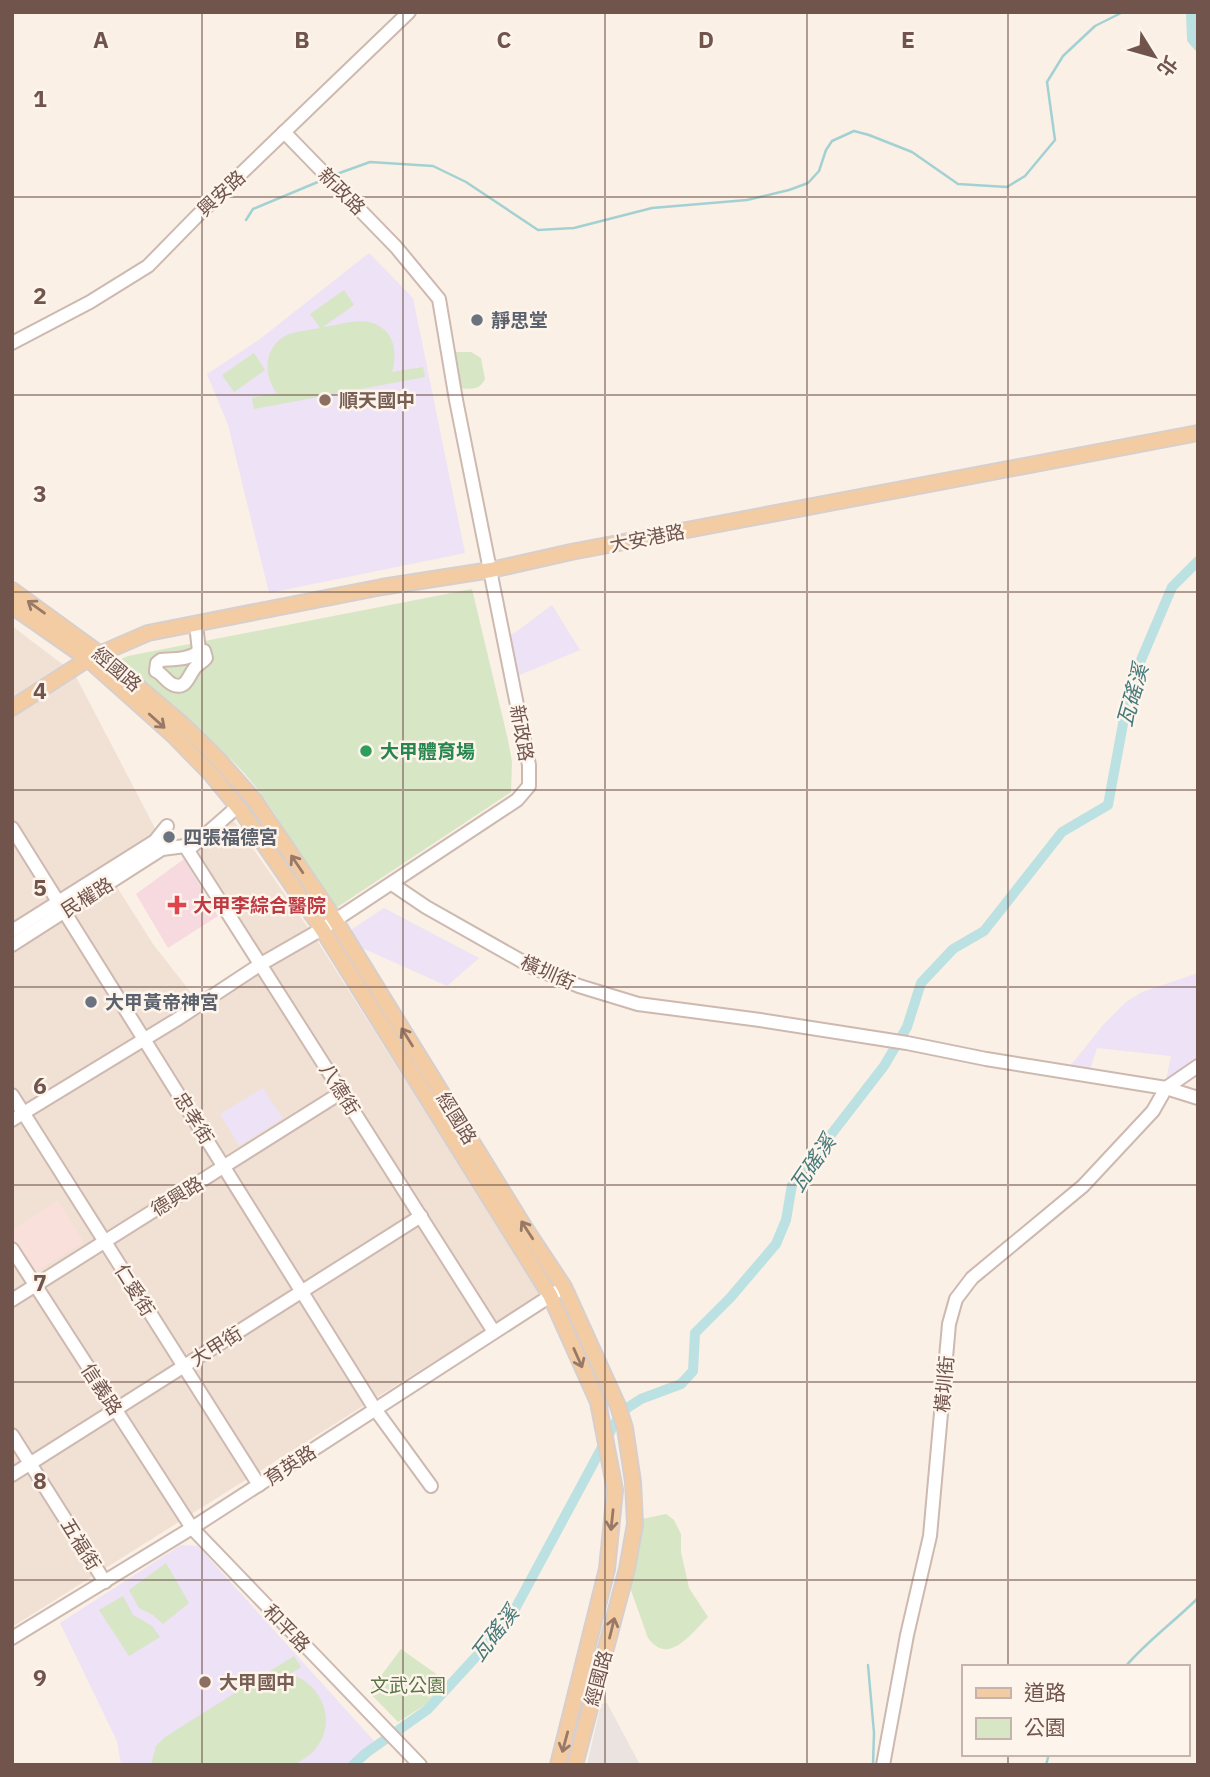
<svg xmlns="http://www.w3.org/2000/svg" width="1210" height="1777" font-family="'IBM Plex Sans','Noto Sans TC',sans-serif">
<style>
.residential{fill:#f1e1d4}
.commercial{fill:#f9e0da}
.industrial{fill:#eae3df}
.education{fill:#ede2f6}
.medical{fill:#f7d9e0}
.green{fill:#d7e6c5}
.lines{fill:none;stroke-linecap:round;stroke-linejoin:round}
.stream{stroke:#a3d1d3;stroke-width:2.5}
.canal{stroke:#bce1e2;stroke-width:10}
.minor-casing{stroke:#cdb9b0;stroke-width:16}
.major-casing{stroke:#d7cfcd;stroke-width:18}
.minor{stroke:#fff;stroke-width:12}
.major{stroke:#f3cca3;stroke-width:14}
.oneway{stroke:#987967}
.grid{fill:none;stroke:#71554d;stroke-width:2;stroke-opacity:0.55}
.worship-dot{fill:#6b7280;stroke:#fdf4eb;stroke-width:2.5}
.education-dot{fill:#8d6e63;stroke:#fdf4eb;stroke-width:2.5}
.leisure-dot{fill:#2e9e5b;stroke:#fdf4eb;stroke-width:2.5}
.health-dot{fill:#e0444e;stroke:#fdf4eb;stroke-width:2.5}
.labels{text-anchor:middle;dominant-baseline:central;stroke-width:5;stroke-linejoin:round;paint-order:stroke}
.street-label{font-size:19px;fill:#71554d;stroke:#fdf4eb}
.worship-label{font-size:19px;font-weight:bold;fill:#5b616d;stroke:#fdf4eb;text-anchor:start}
.education-label{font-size:19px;font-weight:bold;fill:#785e54;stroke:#fdf4eb;text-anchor:start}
.leisure-label{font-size:19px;font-weight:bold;fill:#27864d;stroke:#fdf4eb;text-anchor:start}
.health-label{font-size:19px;font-weight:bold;fill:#be3a42;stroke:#fdf4eb;text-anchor:start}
.park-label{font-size:19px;fill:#5a7646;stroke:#fdf4eb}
.water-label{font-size:21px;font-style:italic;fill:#45797b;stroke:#fdf4eb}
.grid-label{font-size:23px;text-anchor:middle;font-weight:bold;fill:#71554d;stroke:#fdf4eb;stroke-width:5;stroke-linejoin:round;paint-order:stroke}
</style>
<rect width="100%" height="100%" fill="#faf0e5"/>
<!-- residential -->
<polygon class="residential" points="12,626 74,673 168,853 117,887 153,944 203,1008 268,969 193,851 231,817 316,939 541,1294 12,1627"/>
<!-- commercial -->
<polygon class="commercial" points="58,1200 84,1242 30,1275 12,1245 12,1230"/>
<!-- industrial -->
<polygon class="industrial" points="607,1703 640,1765 587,1765 601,1704"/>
<!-- education -->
<g class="education">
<polygon points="369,253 413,298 465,553 269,593 228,425 207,374 260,339"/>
<polygon points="552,605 580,650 515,677 508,636 516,632"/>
<polygon points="384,908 479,958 447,986 351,943 345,934"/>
<polygon points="1198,973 1198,1064 1165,1085 1171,1056 1097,1048 1089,1073 1067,1070 1104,1024 1126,1002 1142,992"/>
<polygon points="263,1088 283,1118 239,1146 220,1114"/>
<polygon points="181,1545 198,1546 374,1741 345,1765 121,1765 117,1741 60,1623"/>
</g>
<!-- medical -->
<polygon class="medical" points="184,859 218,916 168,948 136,894"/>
<!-- green -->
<g class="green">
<path d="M344 290 354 305 323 327C337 326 354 319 369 322 394 328 398 351 392 372L423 367 425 377 254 409 252 398 277 393C261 373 265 342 292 333 301 331 311 330 320 328L310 314Z"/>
<path d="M452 352H471L481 358 485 379C479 391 471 389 458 388Z"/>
<polygon points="254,353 265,370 234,392 222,375"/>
<path d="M472 589 508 740 512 762 511 792 333 910 330 909C303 864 279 812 244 773 207 732 162 698 119 663L121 659 128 656Z"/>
<path d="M666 1514 674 1520 681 1534V1552L689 1588 708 1617C692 1632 669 1667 648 1638L628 1582 642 1519Z"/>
<polygon points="166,1563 189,1603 163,1624 153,1615 139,1608 129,1590"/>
<polygon points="123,1596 133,1615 152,1626 160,1637 129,1656 99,1610"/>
<polygon points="401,1649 446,1681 425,1705 398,1722 369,1692"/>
<path d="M294 1656 301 1667 290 1674C321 1683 338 1721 316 1748 311 1755 302 1760 294 1765H151L156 1746 165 1737Z"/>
</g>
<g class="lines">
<!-- stream -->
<g class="stream">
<polyline points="334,175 370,162 433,166 466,182 538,230 574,228 652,208 747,200 789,190 808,183 819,171 826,150 832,141 854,131 869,135 912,152 958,184 1007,187 1025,176 1055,140 1047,82 1063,56 1095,26 1123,12"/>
<polyline points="246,220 253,209 325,179"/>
<polyline points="868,1665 874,1733 873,1765"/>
<path d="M1125 1667C1147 1641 1174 1622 1198 1598"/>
<polyline points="1046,1765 1049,1754"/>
</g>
<!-- canal -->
<g class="canal">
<polyline points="1191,12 1192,39 1198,46"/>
<polyline points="353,1765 366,1753 427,1710 508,1622 621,1412 641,1399 681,1384 693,1371 695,1333 730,1298 776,1244 786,1220 792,1185 884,1066 907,1027 921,983 953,949 984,931 1062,832 1108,805 1130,686 1172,587 1198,561"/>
</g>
<defs>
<g id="minor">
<polyline points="12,343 90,302 148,266 196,217 409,12"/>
<polyline points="196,624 199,651"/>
<path d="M199 651H204L206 658C202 663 197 664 194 669 188 677 186 689 174 685 166 682 163 674 156 671L157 663 161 660C173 659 190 660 199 651Z"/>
<polyline points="167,826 155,841 162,849 185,846 494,1332"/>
<polyline points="12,828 375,1409 431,1486"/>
<polyline points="188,850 237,807"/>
<polyline points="392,884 426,907 532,967 579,986 638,1004 760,1020 907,1043 986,1059 1166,1088 1198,1098"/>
<polyline points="12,931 155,841"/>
<polyline points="12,945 162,849"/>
<polyline points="12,1095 259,1485"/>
<polyline points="12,1120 176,1020 261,964 322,929 517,800 529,786 529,765 456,400 439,299 396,247 284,132"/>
<polyline points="12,1249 192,1528 420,1765"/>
<polyline points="12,1300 342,1092"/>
<polyline points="12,1435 105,1582"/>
<polyline points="12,1475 421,1216"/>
<polyline points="12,1638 192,1528 558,1291"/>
<polyline points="883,1765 907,1635 930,1536 949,1324 956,1299 972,1278 1083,1186 1153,1111 1166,1088 1198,1066"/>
</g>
<g id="major">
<polyline points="12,590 100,654 181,723 219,760 255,801 335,920 525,1228 564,1287 618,1406 625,1428 633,1482 635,1524 627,1569 575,1765"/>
<polyline points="12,606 88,659 173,735 211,774 242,812 322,929 550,1295 598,1402 615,1490 607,1569 558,1765"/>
<polyline points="12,708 88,659 148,633 382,587 491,570 571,552 1198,433"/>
</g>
</defs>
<!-- minor casing -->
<use href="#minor" class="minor-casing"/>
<!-- major casing -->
<use href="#major" class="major-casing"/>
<!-- minor -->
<use href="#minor" class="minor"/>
<!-- major -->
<use href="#major" class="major"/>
</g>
<!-- one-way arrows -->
<defs><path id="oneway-shaft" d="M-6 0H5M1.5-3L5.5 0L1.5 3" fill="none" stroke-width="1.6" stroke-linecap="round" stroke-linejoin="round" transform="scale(1.75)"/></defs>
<g class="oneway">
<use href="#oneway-shaft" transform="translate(36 607) rotate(-144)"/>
<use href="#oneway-shaft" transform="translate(157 721) rotate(42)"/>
<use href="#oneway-shaft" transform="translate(297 864) rotate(-124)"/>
<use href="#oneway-shaft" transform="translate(407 1037) rotate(-122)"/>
<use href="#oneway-shaft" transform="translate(527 1230) rotate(-123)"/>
<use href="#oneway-shaft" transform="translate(578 1358) rotate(66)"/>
<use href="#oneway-shaft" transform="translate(612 1520) rotate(96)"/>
<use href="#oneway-shaft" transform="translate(612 1628) rotate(-76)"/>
<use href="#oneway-shaft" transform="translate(565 1742) rotate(105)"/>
</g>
<!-- grid -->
<path class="grid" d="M202 12V1765M403 12V1765M605 12V1765M807 12V1765M1008 12V1667M12 197H1198M12 395H1198M12 592H1198M12 790H1198M12 987H1198M12 1185H1198M12 1382H1198M12 1580H1198M1008 1754V1765"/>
<!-- markers -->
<g class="worship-dot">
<circle cx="477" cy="320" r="7"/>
<circle cx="169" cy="837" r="7"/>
<circle cx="91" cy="1002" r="7"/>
</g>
<g class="education-dot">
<circle cx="325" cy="400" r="7"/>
<circle cx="205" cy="1682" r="7"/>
</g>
<circle class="leisure-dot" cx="366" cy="751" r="7"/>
<path class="health-dot" d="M173.5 894.5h7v7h7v7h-7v7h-7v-7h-7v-7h7z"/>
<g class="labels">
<!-- street labels -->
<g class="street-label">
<text transform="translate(342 191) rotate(45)">新政路</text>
<text transform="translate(221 193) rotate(-43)">興安路</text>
<text transform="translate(647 538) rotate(-11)">大安港路</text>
<text transform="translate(117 669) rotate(40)">經國路</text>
<text transform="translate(522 733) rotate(80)">新政路</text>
<text transform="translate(87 897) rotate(-32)">民權路</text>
<text transform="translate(548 972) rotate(24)">橫圳街</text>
<text transform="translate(340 1089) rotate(58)">八德街</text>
<text transform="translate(194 1118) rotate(58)">忠孝街</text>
<text transform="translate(457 1118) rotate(58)">經國路</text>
<text transform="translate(177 1196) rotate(-32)">德興路</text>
<text transform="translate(135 1290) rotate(58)">仁愛街</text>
<text transform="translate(216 1346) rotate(-32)">大甲街</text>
<text transform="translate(944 1384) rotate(-85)">橫圳街</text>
<text transform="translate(102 1389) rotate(57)">信義路</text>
<text transform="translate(290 1465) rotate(-33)">育英路</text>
<text transform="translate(81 1544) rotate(58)">五福街</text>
<text transform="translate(287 1628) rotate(46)">和平路</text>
<text transform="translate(598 1678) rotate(-75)">經國路</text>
</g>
<!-- worship labels -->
<g class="worship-label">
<text x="491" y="320">靜思堂</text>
<text x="183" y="837">四張福德宮</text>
<text x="105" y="1002">大甲黃帝神宮</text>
</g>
<!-- education labels -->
<g class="education-label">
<text x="339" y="400">順天國中</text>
<text x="219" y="1682">大甲國中</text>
</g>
<!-- leisure labels -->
<g class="leisure-label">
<text x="380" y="751">大甲體育場</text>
</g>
<!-- health labels -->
<g class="health-label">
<text x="193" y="905">大甲李綜合醫院</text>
</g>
<!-- park labels -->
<g class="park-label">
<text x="408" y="1685">文武公園</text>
</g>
<!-- water labels -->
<g class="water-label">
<text transform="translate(1132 695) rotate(-74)">瓦磘溪</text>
<text transform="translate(812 1163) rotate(-56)">瓦磘溪</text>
<text transform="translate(494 1633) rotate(-52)">瓦磘溪</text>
</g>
</g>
<g class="grid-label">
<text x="101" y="48">A</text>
<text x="302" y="48">B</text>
<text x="504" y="48">C</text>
<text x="706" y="48">D</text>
<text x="908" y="48">E</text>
<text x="40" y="107">1</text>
<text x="40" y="304">2</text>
<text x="40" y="502">3</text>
<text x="40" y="699">4</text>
<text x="40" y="896">5</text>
<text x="40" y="1094">6</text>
<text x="40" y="1291">7</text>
<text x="40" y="1489">8</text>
<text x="40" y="1686">9</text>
</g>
<!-- border -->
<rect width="1210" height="1777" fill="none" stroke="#71554d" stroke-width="28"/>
<!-- legend -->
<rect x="962" y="1665" width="228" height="91" fill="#fdf4eb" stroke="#c5b4ac" stroke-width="2"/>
<rect x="976" y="1688" width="35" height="10" fill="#f3cca3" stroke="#c5b4ac" stroke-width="2"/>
<text x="1024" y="1700" font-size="21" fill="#71554d">道路</text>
<rect x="976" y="1718" width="35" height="21" fill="#d7e6c5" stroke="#c5b4ac" stroke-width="2"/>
<text x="1024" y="1735" font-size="21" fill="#71554d">公園</text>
<!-- north arrow -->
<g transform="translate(1154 56) rotate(127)" stroke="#fdf4eb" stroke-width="5" paint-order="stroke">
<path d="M0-5L12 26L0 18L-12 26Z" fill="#71554d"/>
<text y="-10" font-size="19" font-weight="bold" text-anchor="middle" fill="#71554d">北</text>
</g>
</svg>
